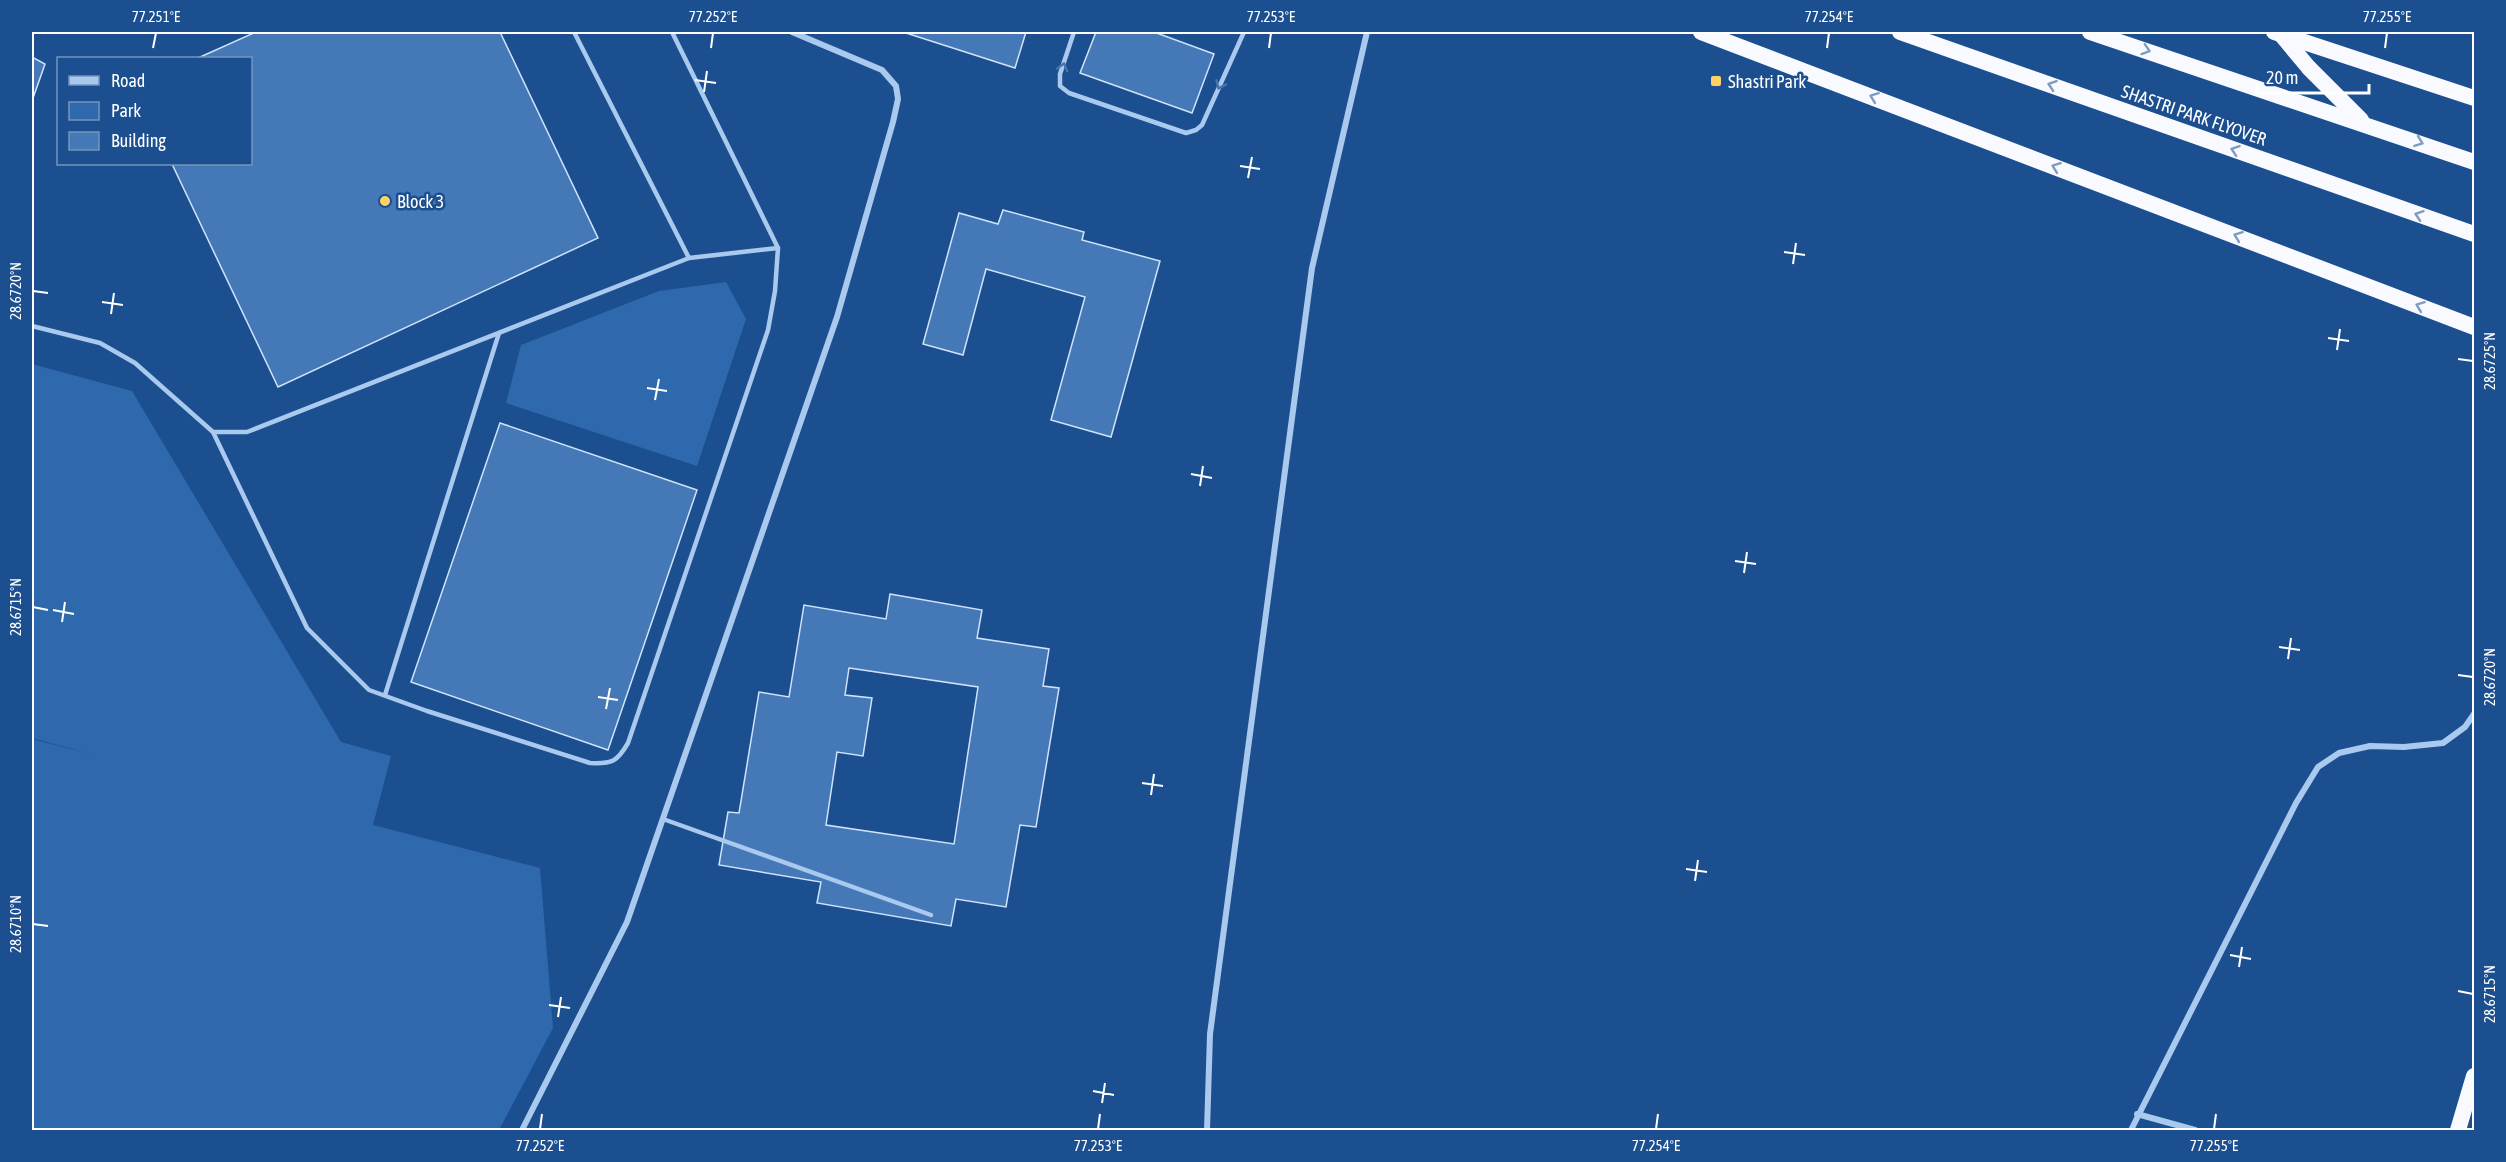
<svg xmlns="http://www.w3.org/2000/svg" width="2506" height="1162" font-family="'Asap Condensed',sans-serif">
<style>
.green{fill:#2e69ad}
.building{fill:#4478b7;stroke:#cfe3fa;stroke-width:1.5;fill-rule:evenodd}
.lines{fill:none;stroke-linecap:round;stroke-linejoin:round}
.path{stroke:#a9c9ee;stroke-width:4;stroke-dasharray:3 4.5;stroke-linecap:butt}
.service{stroke:#a9c9ee;stroke-width:4.5}
.minor{stroke:#a9c9ee;stroke-width:6}
.trunk{stroke:#f8faff;stroke-width:16}
.trunk-bridge{stroke:#f8faff;stroke-width:16}
.oneway{stroke:#7e9cc1}
.oneway2{stroke:#4674ac}
.ticks{fill:none;stroke:#fff;stroke-width:2}
.poi-dot{fill:#ffd166;stroke:#1b4f8f;stroke-width:2}
.labels{text-anchor:middle;dominant-baseline:central;stroke-width:5;stroke-linejoin:round;paint-order:stroke}
.poi-label{font-size:18px;fill:#fff;stroke:#1b4f8f;text-anchor:start}
.street-label{font-size:18px;fill:#fff;stroke:#1b4f8f}
.neatline{fill:none;stroke:#fff;stroke-width:2}
.ticks-label{font-size:15px;text-anchor:middle;fill:#fff}
</style>
<rect width="100%" height="100%" fill="#1b4f8f"/>
<!-- green -->
<g class="green">
<polygon points="726,282 746,319 697,466 506,403 521,345 659,291"/>
<polygon points="32,364 132,391 341,742 391,756 373,825 540,868 553,1028 499,1130 32,1130 32,739 94,755 32,738"/>
</g>
<!-- building -->
<g class="building">
<polygon points="256,32 500,32 598,238 278,387 172,164 250,164 250,58 198,58"/>
<polygon points="903,32 1026,32 1015,68"/>
<polygon points="1096,32 1154,32 1214,54 1192,113 1080,73"/>
<polygon points="32,57 45,64 32,101"/>
<polygon points="1003,210 1084,232 1082,240 1160,261 1111,437 1051,420 1085,297 986,269 963,355 923,344 959,213 998,224"/>
<polygon points="500,423 697,490 608,750 411,682"/>
<path d="M890 594 982 610 977 638 1049 649 1043 686 1059 688 1036 827 1020 825 1006 907 956 899 951 926 817 903 821 882 719 865 728 812 739 813 759 692 789 697 804 605 886 619ZM849 668 978 687 954 844 826 825 837 752 863 756 872 698 845 695Z"/>
</g>
<g class="lines">
<!-- path -->
<polyline class="path" points="152,1130 173,1130"/>
<!-- service -->
<g class="service">
<polyline points="1074,32 1060,74 1060,86 1069,93 1186,133 1196,130 1202,125 1244,32"/>
<polyline points="689,258 778,248"/>
<polyline points="32,326 100,343 135,363 213,432 247,432 689,258 574,32"/>
<path d="M213 432 307 628 369 690 427 711 590 763C612 764 617 762 628 743L768 330 775 291 778 248 672 32"/>
<polyline points="385,695 499,333"/>
<polyline points="663,819 931,915"/>
</g>
<!-- minor -->
<g class="minor">
<polyline points="2137,1114 2195,1130"/>
<polyline points="522,1130 627,922 837,317 893,122 898,99 896,86 882,70 792,32"/>
<polyline points="1207,1130 1210,1034 1312,268 1367,32"/>
<polyline points="2131,1130 2296,803 2318,767 2339,753 2370,746 2404,747 2443,743 2465,727 2474,714"/>
</g>
<!-- trunk -->
<g class="trunk">
<polyline points="1701,32 2474,327"/>
<polyline points="1900,32 2474,234"/>
<polyline points="2090,32 2474,162"/>
<polyline points="2274,32 2474,98"/>
<polyline points="2309,68 2361,120"/>
<polyline points="2458,1130 2474,1076"/>
</g>
<!-- trunk-bridge -->
<polyline class="trunk-bridge" points="2279,32 2309,68"/>
</g>
<!-- one-way arrows -->
<defs><path id="oneway-chevron" d="M-2-3.5L2.5 0L-2 3.5" fill="none" stroke-width="1.6" stroke-linecap="round" stroke-linejoin="round" transform="scale(1.5)"/></defs>
<g class="oneway">
<use href="#oneway-chevron" transform="translate(2146 50) rotate(18)"/>
<use href="#oneway-chevron" transform="translate(2052 85) rotate(-161)"/>
<use href="#oneway-chevron" transform="translate(1874 97) rotate(-159)"/>
<use href="#oneway-chevron" transform="translate(2419 142) rotate(20)"/>
<use href="#oneway-chevron" transform="translate(2235 150) rotate(-161)"/>
<use href="#oneway-chevron" transform="translate(2056 167) rotate(-159)"/>
<use href="#oneway-chevron" transform="translate(2419 215) rotate(-161)"/>
<use href="#oneway-chevron" transform="translate(2238 236) rotate(-159)"/>
<use href="#oneway-chevron" transform="translate(2420 306) rotate(-159)"/>
</g>
<g class="oneway2">
<use href="#oneway-chevron" transform="translate(1063 67) rotate(-75)"/>
<use href="#oneway-chevron" transform="translate(1220 85) rotate(114)"/>
</g>
<!-- ticks -->
<path class="ticks" d="M153 48 156 33M711 48 713 33M1269 48 1271 33M1827 48 1829 33M2385 48 2387 33M695 80 716 83M704 92 707 71M1240 166 1260 169M1248 178 1252 157M1784 252 1805 255M1793 264 1796 243M33 291 48 293M102 302 123 305M111 314 114 293M2328 338 2349 341M2337 350 2340 329M2458 359 2473 361M647 388 667 391M655 400 659 379M1191 474 1212 478M1200 486 1203 466M1735 561 1756 564M1744 573 1747 552M33 607 48 610M53 610 74 614M62 622 65 602M2279 647 2300 650M2288 659 2291 638M2458 675 2473 677M598 697 618 700M606 709 610 688M1142 783 1163 786M1151 795 1154 774M1686 869 1707 872M1695 881 1698 860M33 924 48 926M2230 955 2251 959M2239 967 2242 947M2458 991 2473 994M549 1005 570 1008M558 1017 561 997M1093 1091 1114 1095M1102 1103 1105 1083M540 1129 542 1114M1098 1129 1100 1114M1656 1129 1658 1114M2214 1129 2216 1114"/>
<!-- markers -->
<g class="poi-dot">
<rect x="1710" y="75" width="12" height="12" rx="3"/>
<circle cx="385" cy="201" r="6"/>
</g>
<g class="labels">
<!-- poi labels -->
<g class="poi-label">
<text x="1728" y="81">Shastri Park</text>
<text x="397" y="201">Block 3</text>
</g>
<!-- street labels -->
<g class="street-label">
<text transform="translate(2194 115) rotate(19)">SHASTRI PARK FLYOVER</text>
</g>
</g>
<!-- border -->
<rect width="2506" height="1162" fill="none" stroke="#1b4f8f" stroke-width="66"/>
<!-- legend -->
<rect x="57" y="57" width="195" height="108" fill="#1b4f8f" stroke="#7695bc" stroke-width="1.5"/>
<rect x="69" y="76" width="30" height="9" fill="#a9c9ee" stroke="#7695bc" stroke-width="1.5"/>
<text x="111" y="87" font-size="18" fill="#ffffff">Road</text>
<rect x="69" y="102" width="30" height="18" fill="#2e69ad" stroke="#7695bc" stroke-width="1.5"/>
<text x="111" y="117" font-size="18" fill="#ffffff">Park</text>
<rect x="69" y="132" width="30" height="18" fill="#4478b7" stroke="#7695bc" stroke-width="1.5"/>
<text x="111" y="147" font-size="18" fill="#ffffff">Building</text>
<!-- scale -->
<path d="M2257 84v9h112v-9" fill="none" stroke="#ffffff" stroke-width="3"/>
<text x="2266" y="84" font-size="18" fill="#ffffff" stroke="#1b4f8f" stroke-width="4.5" paint-order="stroke">20 m</text>
<rect x="33" y="33" width="2440" height="1096" class="neatline"/>
<g class="ticks-label">
<text x="156" y="22">77.251°E</text>
<text x="713" y="22">77.252°E</text>
<text x="1271" y="22">77.253°E</text>
<text x="1829" y="22">77.254°E</text>
<text x="2387" y="22">77.255°E</text>
<text transform="translate(16 291) rotate(-90)" y="5">28.6720°N</text>
<text transform="translate(2490 361) rotate(-90)" y="5">28.6725°N</text>
<text transform="translate(16 607) rotate(-90)" y="5">28.6715°N</text>
<text transform="translate(2490 677) rotate(-90)" y="5">28.6720°N</text>
<text transform="translate(16 924) rotate(-90)" y="5">28.6710°N</text>
<text transform="translate(2490 994) rotate(-90)" y="5">28.6715°N</text>
<text x="540" y="1151">77.252°E</text>
<text x="1098" y="1151">77.253°E</text>
<text x="1656" y="1151">77.254°E</text>
<text x="2214" y="1151">77.255°E</text>
</g>
</svg>
